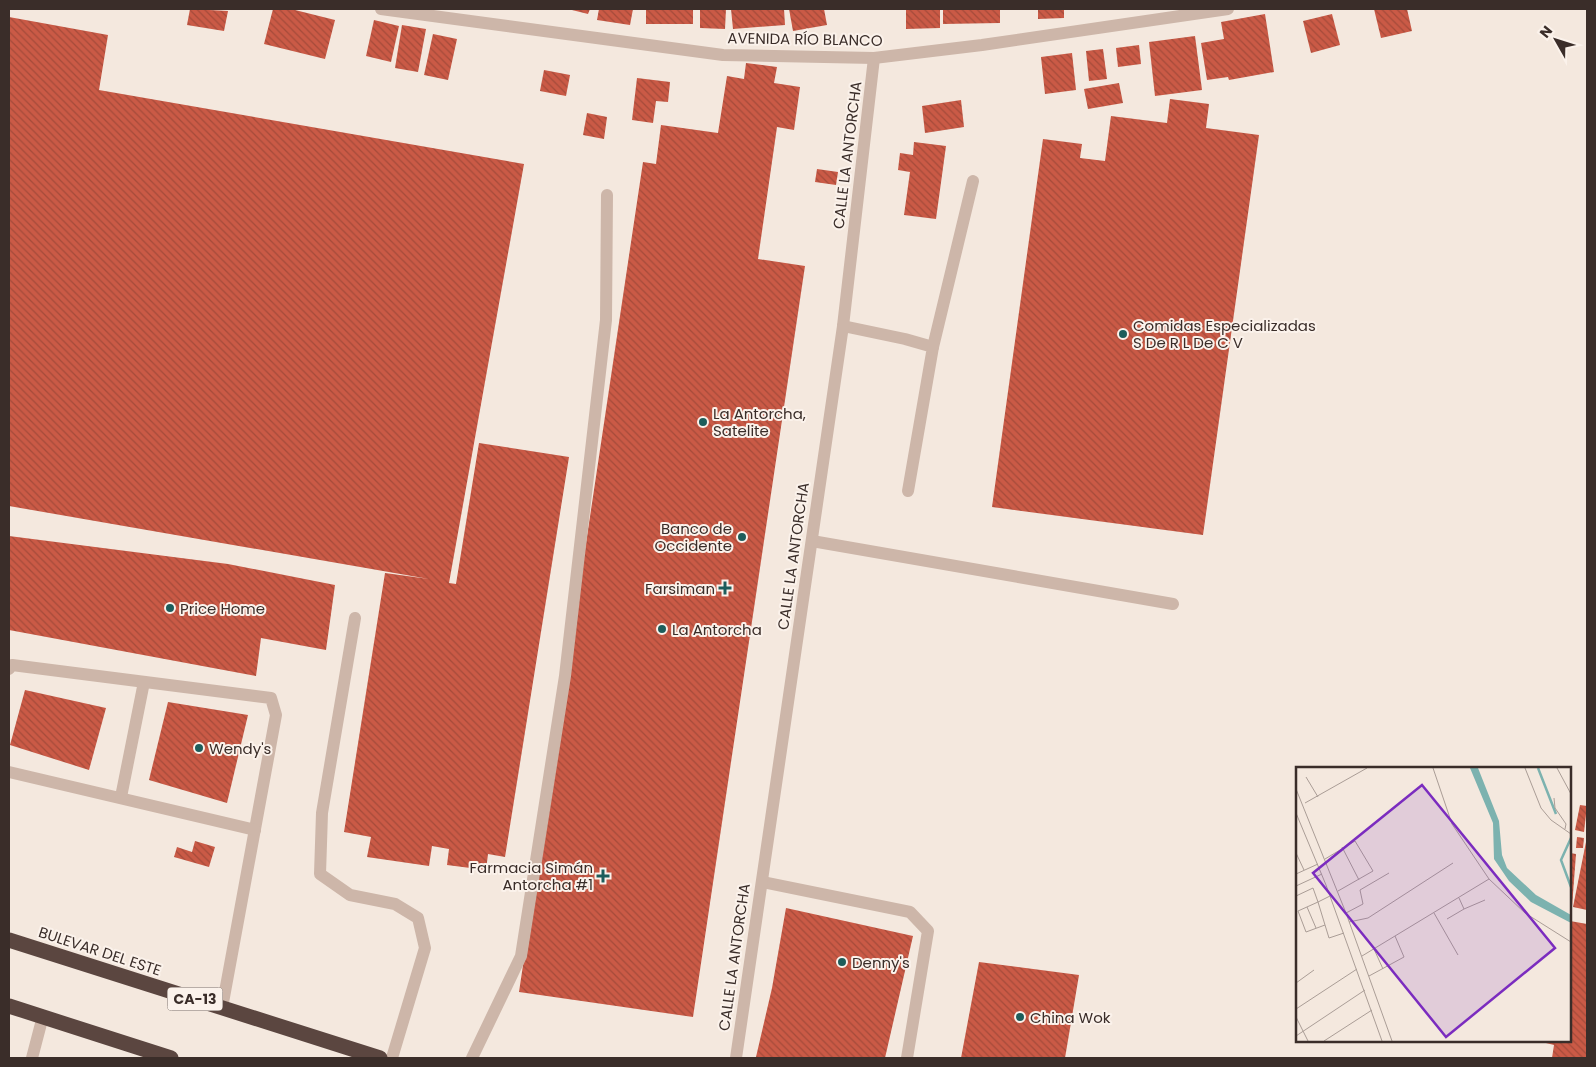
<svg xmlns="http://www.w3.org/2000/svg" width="1596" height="1067" font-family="Poppins,sans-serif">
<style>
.building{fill:url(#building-back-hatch)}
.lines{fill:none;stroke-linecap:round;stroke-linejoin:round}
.minor{stroke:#cdb6a9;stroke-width:12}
.highway{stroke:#5b4640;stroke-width:15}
.poi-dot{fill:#1d5d5b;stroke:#fbf2eb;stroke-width:2}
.labels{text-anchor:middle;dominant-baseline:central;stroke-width:4;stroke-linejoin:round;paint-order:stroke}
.shield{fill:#fbf2eb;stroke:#746863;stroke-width:1}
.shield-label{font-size:14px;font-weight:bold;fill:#3a2d29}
.street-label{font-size:15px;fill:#3a2d29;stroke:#fbf2eb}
.poi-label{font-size:15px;fill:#3a2d29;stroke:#fbf2eb;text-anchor:start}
.inset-river{fill:none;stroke:#7cb2af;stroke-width:2.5}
.inset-road{fill:none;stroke:#aa9d96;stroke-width:1}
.view{fill:#7b2cbf;fill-opacity:0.15;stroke:#7b2cbf;stroke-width:2.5}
.inset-edge{fill:none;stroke:#3a2d29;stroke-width:2.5}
</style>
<defs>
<pattern id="building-back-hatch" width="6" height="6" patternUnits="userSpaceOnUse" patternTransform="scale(1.25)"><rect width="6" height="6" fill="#ca5a46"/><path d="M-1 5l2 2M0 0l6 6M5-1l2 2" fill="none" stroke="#a54b3a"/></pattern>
</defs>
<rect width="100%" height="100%" fill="#f4e8de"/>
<!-- building -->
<g class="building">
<polygon points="190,9 228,11 224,31 187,25"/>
<polygon points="273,9 291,9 335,20 325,59 264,44"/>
<polygon points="568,9 590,9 588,14"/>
<polygon points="599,9 633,9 630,25 597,20"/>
<rect x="646" y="9" width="47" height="15"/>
<polygon points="700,9 726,9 725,29 700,28"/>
<polygon points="731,9 784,9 785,25 733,29"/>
<polygon points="789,9 824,9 827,25 793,31"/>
<polygon points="906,9 940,9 940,28 906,29"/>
<polygon points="943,9 1000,9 1000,23 943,24"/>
<polygon points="1038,9 1064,9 1064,18 1038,19"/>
<polygon points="1374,9 1407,9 1412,31 1381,38"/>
<polygon points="1265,14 1274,72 1229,80 1228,77 1207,80 1201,43 1224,39 1221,22"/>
<polygon points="1332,14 1340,45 1311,53 1303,21"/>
<polygon points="9,17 108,35 99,90 524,164 449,583 456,584 479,443 569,457 505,857 488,854 486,870 447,865 449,849 432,846 429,866 367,857 371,837 344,832 385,573 429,579 9,506"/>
<polygon points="374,20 399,26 391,62 366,56"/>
<polygon points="402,25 426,29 418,72 395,68"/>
<polygon points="433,34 457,39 448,80 424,75"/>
<polygon points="1195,36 1202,90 1155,96 1149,42"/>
<polygon points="1139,45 1141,64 1118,67 1116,48"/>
<polygon points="1103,49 1107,79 1089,81 1086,51"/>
<polygon points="1072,53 1076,90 1045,94 1041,57"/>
<polygon points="746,63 777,67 774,83 800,87 794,130 777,127 758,259 805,266 693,1017 519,992 643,162 656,164 661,125 718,133 727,76 744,79"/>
<polygon points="544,70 570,75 566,96 540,91"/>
<polygon points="637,78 670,82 668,102 656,101 653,123 632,120"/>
<polygon points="1119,83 1123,103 1088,109 1084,89"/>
<polygon points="1170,99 1209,104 1206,128 1259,135 1203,535 992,507 1043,139 1082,144 1080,158 1105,161 1111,116 1167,123"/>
<polygon points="961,100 964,127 925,133 922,106"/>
<polygon points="587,113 607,117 604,139 583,135"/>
<polygon points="914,142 946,146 936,219 904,215 910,172 898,170 900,153 913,155"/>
<polygon points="817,169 838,172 836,185 815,182"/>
<polygon points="9,536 228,564 335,585 326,650 261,638 256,676 9,630"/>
<polygon points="25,690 106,708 89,770 10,745"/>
<polygon points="168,702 248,715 227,803 149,780"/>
<polygon points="1580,805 1587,806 1584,832 1575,830"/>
<polygon points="1577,837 1584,838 1583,848 1576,848"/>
<polygon points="195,841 215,847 209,867 174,857 177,847 192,852"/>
<polygon points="1586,842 1587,842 1587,910 1573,907"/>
<polygon points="1570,853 1576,854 1572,907 1570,907"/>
<polygon points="786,908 913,936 885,1058 756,1057 772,988"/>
<polygon points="1570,921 1587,924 1587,1058 1552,1058 1554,1045 1538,1041 1570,1041"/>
<polygon points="979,962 1079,975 1065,1058 961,1058"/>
</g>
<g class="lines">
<!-- minor -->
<g class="minor">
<polyline points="381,9 723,55 874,58 982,45 1228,9"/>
<polyline points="843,326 905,339 933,347 908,491"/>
<polyline points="933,347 973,181"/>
<polyline points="812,541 1173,604"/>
<polyline points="355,618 322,813 320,874 350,895 395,904 418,918 425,948 392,1058"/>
<polyline points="9,669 12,665 271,698 276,715 222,1008"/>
<polyline points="9,772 255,830"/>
<polyline points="121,797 144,682"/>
<polyline points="762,882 910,912 928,931 907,1058"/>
<polyline points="32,1058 43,1016"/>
<polyline points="472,1058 521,956 565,676 606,320 607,195"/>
<polyline points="736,1058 843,326 874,58"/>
</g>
<!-- highway -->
<g class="highway">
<polyline points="9,940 380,1058"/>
<polyline points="9,1006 171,1058"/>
</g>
</g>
<!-- markers -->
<g class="poi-dot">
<circle cx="1123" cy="334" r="5"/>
<circle cx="703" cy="422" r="5"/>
<circle cx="742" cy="537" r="5"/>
<path d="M722.5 580.5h5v5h5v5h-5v5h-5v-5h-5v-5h5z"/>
<circle cx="170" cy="608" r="5"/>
<circle cx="662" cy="629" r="5"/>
<circle cx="199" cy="748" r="5"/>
<path d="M600.5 868.5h5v5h5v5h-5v5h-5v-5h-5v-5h5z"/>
<circle cx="842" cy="962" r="5"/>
<circle cx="1020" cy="1017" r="5"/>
</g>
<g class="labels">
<!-- shield labels -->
<rect class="shield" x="167.5" y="987.5" width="55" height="23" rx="4"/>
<g class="shield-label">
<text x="195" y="999">CA-13</text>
</g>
<!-- street labels -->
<g class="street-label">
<text transform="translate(805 39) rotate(1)">AVENIDA RÍO BLANCO</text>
<text transform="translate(847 155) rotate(-83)">CALLE LA ANTORCHA</text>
<text transform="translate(793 556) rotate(-82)">CALLE LA ANTORCHA</text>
<text transform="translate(100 951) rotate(18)">BULEVAR DEL ESTE</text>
<text transform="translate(734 957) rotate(-82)">CALLE LA ANTORCHA</text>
</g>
<!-- poi labels -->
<g class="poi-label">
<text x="1133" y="325">Comidas Especializadas<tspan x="1133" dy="17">S De R L De C V</tspan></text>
<text x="713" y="413">La Antorcha,<tspan x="713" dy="17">Satelite</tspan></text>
<text x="732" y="528" text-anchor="end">Banco de<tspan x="732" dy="17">Occidente</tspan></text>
<text x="715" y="588" text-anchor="end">Farsiman</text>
<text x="180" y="608">Price Home</text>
<text x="672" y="629">La Antorcha</text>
<text x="209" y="748">Wendy's</text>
<text x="593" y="867" text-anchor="end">Farmacia Simán<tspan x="593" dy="17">Antorcha #1</tspan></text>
<text x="852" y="962">Denny's</text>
<text x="1030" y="1017">China Wok</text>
</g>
</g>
<!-- overview -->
<g transform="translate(1296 767)">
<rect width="275" height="275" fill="#f4e8de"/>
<path d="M174 1H182L203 54 206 88 211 101 240 128 275 148V156L235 135 213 114 198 92 197 56Z" fill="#7cb2af"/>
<path class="inset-river" d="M242 1 260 47M275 71 265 93 275 120"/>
<path class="inset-road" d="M137 1 156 57 193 112 229 146 275 175M229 1 245 41 255 53 275 67M261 1 275 27M10 10 22 30M0 22 50 146 96 274M258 31 259 41 270 57 269 62M9 36 71 1M0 46 30 118 86 274M46 80 63 113M0 86 8 103M29 92 59 74 77 104 42 124M0 107 22 97M0 119 26 107M0 129 17 121 22 135 34 129M22 135 29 158 10 165 2 144ZM11 140 20 161M168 142 189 133M50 146 67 137 64 123 93 106M138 146 162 188M151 152 168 142 163 131M53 155 72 151 157 96M29 158 33 171 48 166M78 182 87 202M66 189 193 112M73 209 108 190 99 169M0 216 18 203M0 242 61 202M0 250 12 274M0 269 69 223M28 274 76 243"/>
<path class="view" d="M126 18 259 181 150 270 17 106Z"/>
<rect width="275" height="275" class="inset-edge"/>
</g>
<!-- border -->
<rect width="1596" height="1067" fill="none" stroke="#3a2d29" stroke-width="20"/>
<!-- north arrow -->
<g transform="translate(1556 40) rotate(309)" stroke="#fbf2eb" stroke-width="4" paint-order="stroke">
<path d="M0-4L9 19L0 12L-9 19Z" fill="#3a2d29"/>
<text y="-8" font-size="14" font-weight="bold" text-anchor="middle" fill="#3a2d29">N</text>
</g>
</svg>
